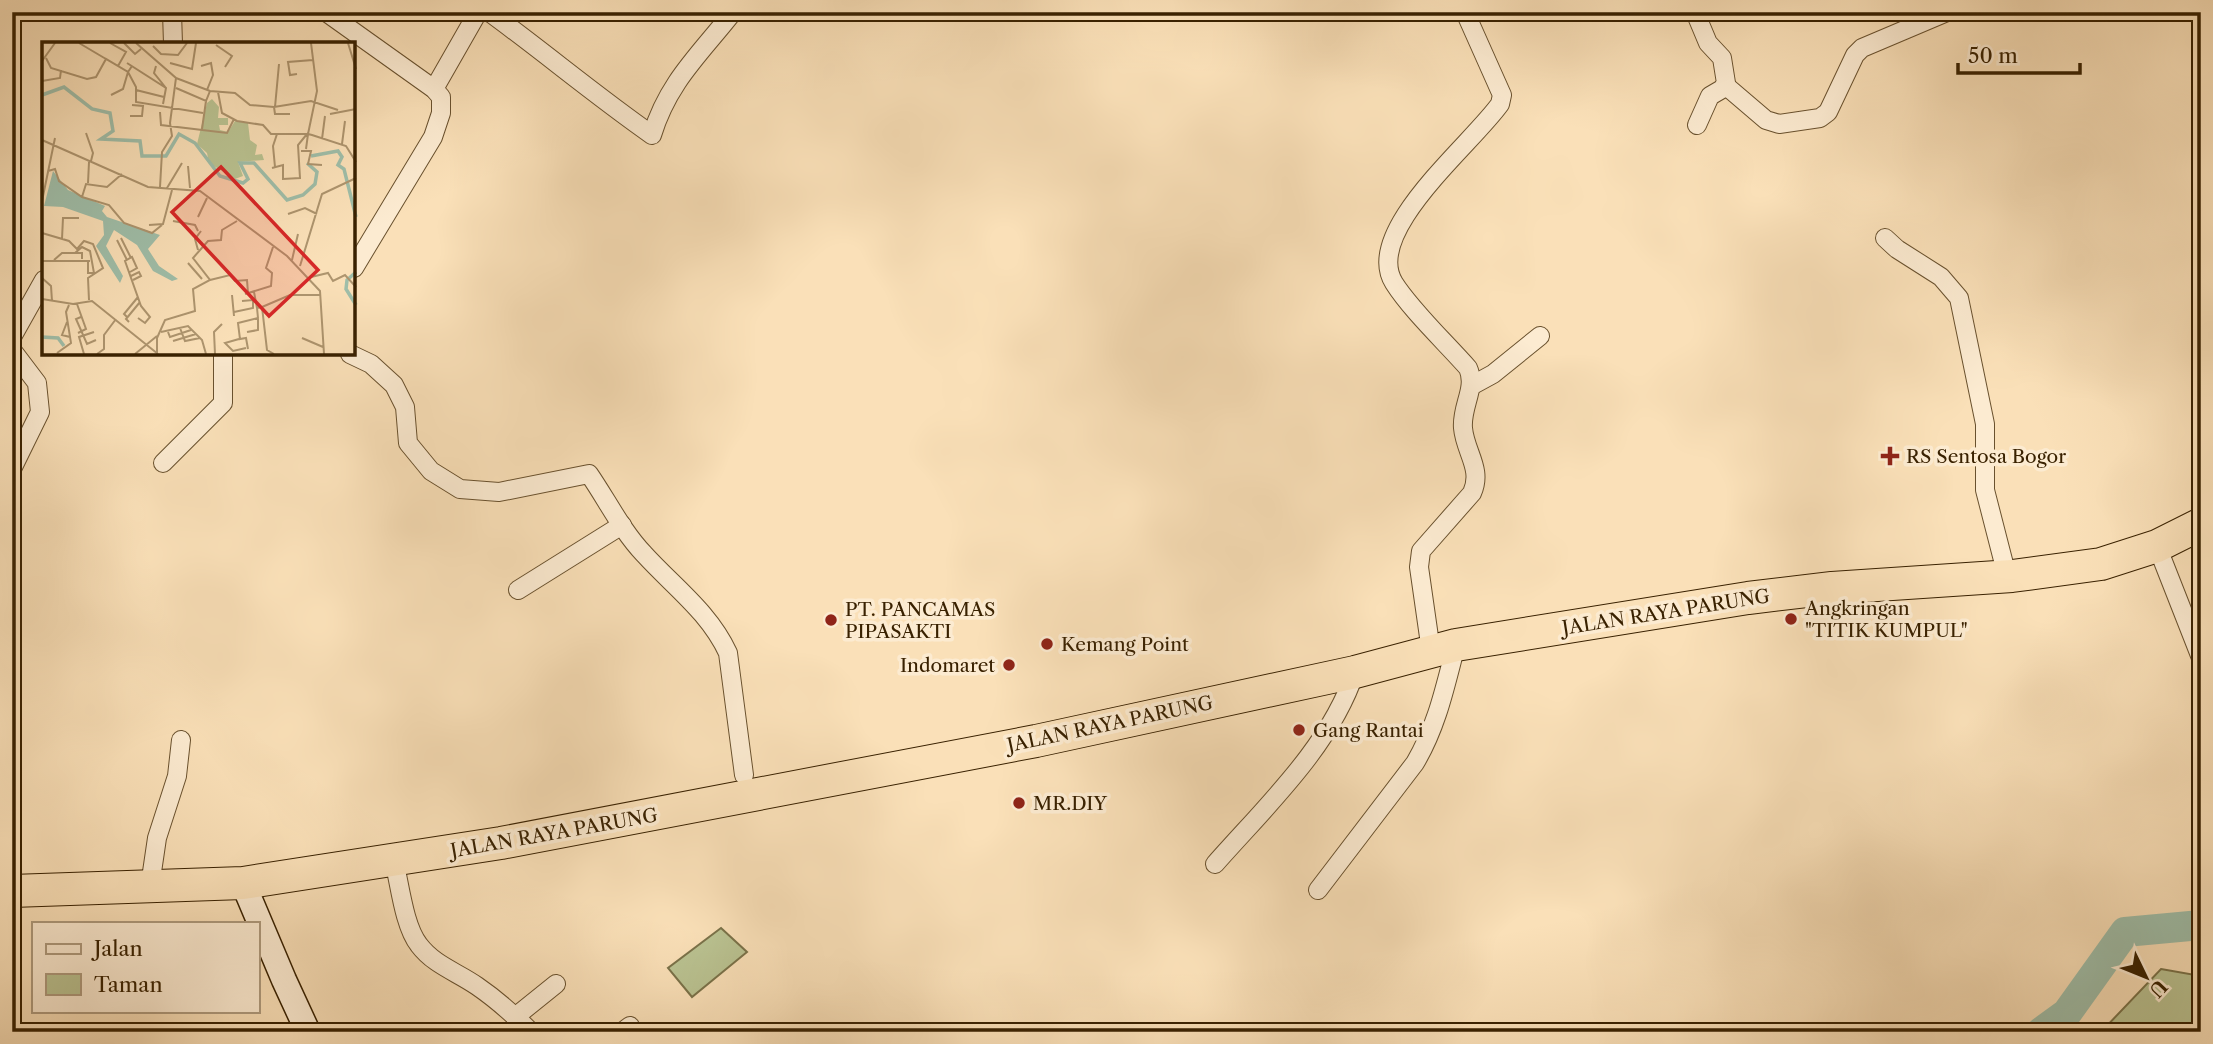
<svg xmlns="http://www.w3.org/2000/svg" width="2213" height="1044" font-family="'Libre Caslon Text',serif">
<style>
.green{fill:#bac392;stroke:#7a7249;stroke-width:2}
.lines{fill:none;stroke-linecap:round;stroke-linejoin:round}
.river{stroke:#9fbea9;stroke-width:30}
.street-casing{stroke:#69512e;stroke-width:20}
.secondary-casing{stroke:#392100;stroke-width:27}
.highway-casing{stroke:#392100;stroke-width:34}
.street{stroke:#fcebd1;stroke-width:18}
.secondary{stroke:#fcebd1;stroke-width:24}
.highway{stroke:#fae0b8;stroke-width:32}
.poi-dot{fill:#8f2418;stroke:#fcebd1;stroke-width:2.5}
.labels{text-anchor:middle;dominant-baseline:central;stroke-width:7;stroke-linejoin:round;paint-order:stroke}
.poi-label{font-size:19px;fill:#392100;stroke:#fcebd1;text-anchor:start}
.street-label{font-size:19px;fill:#392100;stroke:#fcebd1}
.inset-river{fill:none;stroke:#9fbea9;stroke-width:3.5}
.inset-road{fill:none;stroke:#ad946e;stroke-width:2}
.view{fill:#d62828;fill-opacity:0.15;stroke:#d62828;stroke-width:3.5}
.inset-edge{fill:none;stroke:#392100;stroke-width:3.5}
</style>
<rect width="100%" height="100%" fill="#fae0b8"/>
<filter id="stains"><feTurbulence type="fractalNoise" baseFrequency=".00286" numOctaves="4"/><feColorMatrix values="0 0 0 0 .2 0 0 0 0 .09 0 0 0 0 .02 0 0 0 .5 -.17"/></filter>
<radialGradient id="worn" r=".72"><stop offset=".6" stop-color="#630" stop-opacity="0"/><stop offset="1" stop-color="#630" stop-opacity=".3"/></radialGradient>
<!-- green -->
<g class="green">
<polygon points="721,928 747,952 692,997 668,968"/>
<polygon points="2161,969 2201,976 2201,1032 2101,1032"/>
</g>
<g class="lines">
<!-- river -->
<polyline class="river" points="2041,1032 2067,1013 2125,932 2201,925"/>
<defs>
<g id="street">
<polyline points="172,12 173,44"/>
<polyline points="326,12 434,89 441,97 441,113 433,137 354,268"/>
<path d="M489 12C544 52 596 96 652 135 668 82 700 54 733 12"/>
<polyline points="1695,12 1708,43 1722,58 1726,83 1722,89 1710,96 1697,125"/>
<polyline points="2004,12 2015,12"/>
<polyline points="1725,85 1766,120 1779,124 1820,118 1828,112 1855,55 1862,48 1947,12"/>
<polyline points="434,89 478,12"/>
<polyline points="1885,238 1897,249 1941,277 1959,298 1985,424 1985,490 2004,564"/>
<polyline points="12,337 44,280"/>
<polyline points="12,350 37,383 40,412 12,469"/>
<path d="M350 354 371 364 394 385 405 407 408 443 431 471 460 489 499 492 589 474C607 500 622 531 644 554 674 587 709 612 728 653L744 775"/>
<polyline points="1471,386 1493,374 1540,336"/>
<polyline points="163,463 223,403 223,354"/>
<polyline points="2157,546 2201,658"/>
<polyline points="518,590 622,525"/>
<path d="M1429 637 1419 567 1421 551 1472 493C1483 469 1465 452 1463 428 1461 406 1477 388 1468 368 1446 343 1411 310 1394 283 1362 232 1472 144 1500 104L1502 95 1465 12"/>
<path d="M394 861C400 885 404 926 419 945 434 965 457 972 477 986 496 999 514 1015 531 1032"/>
<path d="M1215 864C1266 806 1330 747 1355 672"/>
<polyline points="152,872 157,838 177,776 181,740"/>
<path d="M1318 890 1415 763C1437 726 1445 687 1456 645"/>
<polyline points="515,1017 556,984"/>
<polyline points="622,1032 630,1026"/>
</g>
<polyline id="secondary" points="243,883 284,980 308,1032"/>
<polyline id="highway" points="12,891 243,883 501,843 1036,741 1355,672 1456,645 1748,598 1832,588 2012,576 2101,564 2157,546 2201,524"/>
</defs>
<!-- street casing -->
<use href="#street" class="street-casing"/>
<!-- secondary casing -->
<use href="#secondary" class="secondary-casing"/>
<!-- highway casing -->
<use href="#highway" class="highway-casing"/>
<!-- street -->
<use href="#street" class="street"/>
<!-- secondary -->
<use href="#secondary" class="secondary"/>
<!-- highway -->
<use href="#highway" class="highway"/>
</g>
<!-- markers -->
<g class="poi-dot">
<path d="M1886.5 445.5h7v7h7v7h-7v7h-7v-7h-7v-7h7z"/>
<circle cx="1791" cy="619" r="7"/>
<circle cx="831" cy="620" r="7"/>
<circle cx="1047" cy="644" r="7"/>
<circle cx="1009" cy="665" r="7"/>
<circle cx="1299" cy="730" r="7"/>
<circle cx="1019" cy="803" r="7"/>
</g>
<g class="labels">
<!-- poi labels -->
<g class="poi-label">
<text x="1906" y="456">RS Sentosa Bogor</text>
<text x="1805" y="608">Angkringan<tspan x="1805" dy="22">"TITIK KUMPUL"</tspan></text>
<text x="845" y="609">PT. PANCAMAS<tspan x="845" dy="22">PIPASAKTI</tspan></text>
<text x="1061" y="644">Kemang Point</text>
<text x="995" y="665" text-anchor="end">Indomaret</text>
<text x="1313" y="730">Gang Rantai</text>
<text x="1033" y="803">MR.DIY</text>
</g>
<!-- street labels -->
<g class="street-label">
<text transform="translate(1666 612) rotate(-9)">JALAN RAYA PARUNG</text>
<text transform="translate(1110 724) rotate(-12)">JALAN RAYA PARUNG</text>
<text transform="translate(554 833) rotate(-10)">JALAN RAYA PARUNG</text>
</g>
</g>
<!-- overview -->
<g transform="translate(42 42)">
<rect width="313" height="313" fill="#fae0b8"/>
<path d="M170 57 177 65 176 76H186V83H177L178 88 186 90 193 79 206 81 208 98 215 103 213 113 220 112 222 118 196 120 201 134 193 137 167 121 165 111 155 102 165 61Z" fill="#bac392"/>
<path d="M11 129 26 148 63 164 60 169 65 175 118 193 106 207 117 224 136 237 130 239 111 229 95 203 72 188 64 204 81 234 78 241 54 204 62 193 61 179 21 165 2 164Z" fill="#9fbea9"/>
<path class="inset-river" d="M0 53 22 45 50 67 68 71 71 89 59 97 98 99 100 114H124L137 92 153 101 178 134 201 141 206 137 198 121H212L245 158 261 153 273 142 275 130 265 121M269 114 296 109 300 115 296 123 302 127 314 175M314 230 305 238 304 247 314 263M0 295 16 296 22 304"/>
<path class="inset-road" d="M37 1 64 17M68 1 84 10 76 24M82 1 93 12 99 7M94 1 134 36 128 81 130 94 120 110 118 145M306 1 314 27M174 3 190 14 183 25M111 4 119 12 136 13 145 1M4 16 9 26 45 37 54 35 64 17 86 30 81 47 69 53M0 19 13 1M85 21 124 46 121 62M128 21 150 27 154 1M90 24 86 30 94 45V60L161 71M114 24 112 31 124 46M159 24 169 21 171 33 165 48M255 32 248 33 246 20 271 18M134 36 168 49 193 51 208 63 232 65 269 59 296 68M0 39 18 36 19 28M134 46 164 59 168 49M94 48 122 55M176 50 180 71 195 79 221 83 229 92H266L275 49 269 1M232 65 233 72H248M233 65 237 22M118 70 119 83 185 91 192 77M288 72 314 67M88 74H100L101 64 90 63M160 87 164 59M44 91 51 111 49 119M280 97 283 74M0 98 106 145 158 149 245 214 278 249 282 312M300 102 303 79M264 107 266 92 270 93 304 104 314 120M259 109H269L266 122 280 123M146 124 148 146M233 125 231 104 235 92M230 126 241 123V137L258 136 256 103 265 92M6 129 13 127 17 139 40 155 67 163 82 181 110 191 120 183M46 141 47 120M125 146 140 121M40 155 44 142 65 145 80 132M0 159 13 96M246 172 263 166 275 172M156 175 165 156M131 179 153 183 156 189M107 183 121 182 130 148M0 191 27 199 35 207 42 199 51 202 61 226 46 236 47 258M79 196 89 216M20 197 21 176H37M75 198 85 218M156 208 153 197 159 189M33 211 40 205 48 209 52 231H46V219M12 218 20 211H40V217M250 218 256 192M0 219H48M146 221 160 237M258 224 280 152 314 136M88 230 95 226 90 215 83 219 99 264 108 275 103 281 96 276M89 234 97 230 99 234 91 238M269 235 286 231 291 239 303 233 314 245M0 236 9 244 10 259M168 238 188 233 193 239 205 238 206 251M212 250 215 266 220 265 225 308 232 312M203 252 229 244 230 231 224 226 231 205M190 253 192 274M0 257 31 262 50 259 116 312M35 262 44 287 36 291M220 265 248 253H278M192 270 211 266V258L200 259M39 275 34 277 45 302 54 298M85 275 82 272 96 255M25 280 20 293 28 295M87 280 84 277 98 260M138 286 143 299 158 296M119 290 146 284 160 298 164 312M126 290 128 295 149 288M205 290 216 288V276M260 296 281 305M197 297 183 301 191 309 204 306M131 299 154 292M206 307 204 296 198 297 196 281 216 276 215 266M15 311 29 301 24 270 27 263M42 312 37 295 52 290M55 312 62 307V293L74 277M93 312 115 294M115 312V296L123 278 153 269 151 247 168 238 151 216 166 199 179 198 180 188 195 179M173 312 172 290 180 282"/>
<path class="view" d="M179 125 276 228 227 274 130 170Z"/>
<rect width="313" height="313" class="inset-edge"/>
</g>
<!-- margin -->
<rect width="2213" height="1044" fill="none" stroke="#fae0b8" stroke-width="42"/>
<rect x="14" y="14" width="2185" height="1016" fill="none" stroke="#392100" stroke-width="3.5"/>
<rect x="21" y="21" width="2171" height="1002" fill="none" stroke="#392100" stroke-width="2"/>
<!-- legend -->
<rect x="32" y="922" width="228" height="91" fill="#fcebd1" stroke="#ae9a7d" stroke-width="2"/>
<rect x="46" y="944" width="35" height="10" fill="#fcebd1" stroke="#ae9a7d" stroke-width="2"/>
<text x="94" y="956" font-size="21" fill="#392100">Jalan</text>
<rect x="46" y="974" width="35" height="21" fill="#bac392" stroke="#ae9a7d" stroke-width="2"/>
<text x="94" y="992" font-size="21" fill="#392100">Taman</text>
<!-- north arrow -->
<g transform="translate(2146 977) rotate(133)" stroke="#fcebd1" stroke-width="5" paint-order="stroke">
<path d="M0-5L12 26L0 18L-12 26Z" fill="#392100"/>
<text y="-10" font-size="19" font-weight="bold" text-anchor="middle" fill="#392100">U</text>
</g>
<!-- scale -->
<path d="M1958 63v10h122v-10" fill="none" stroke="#392100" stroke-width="3.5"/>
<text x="1968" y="63" font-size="21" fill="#392100" stroke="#fcebd1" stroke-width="5" paint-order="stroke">50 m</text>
<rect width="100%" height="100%" filter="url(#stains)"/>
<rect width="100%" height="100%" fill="url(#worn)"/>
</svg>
